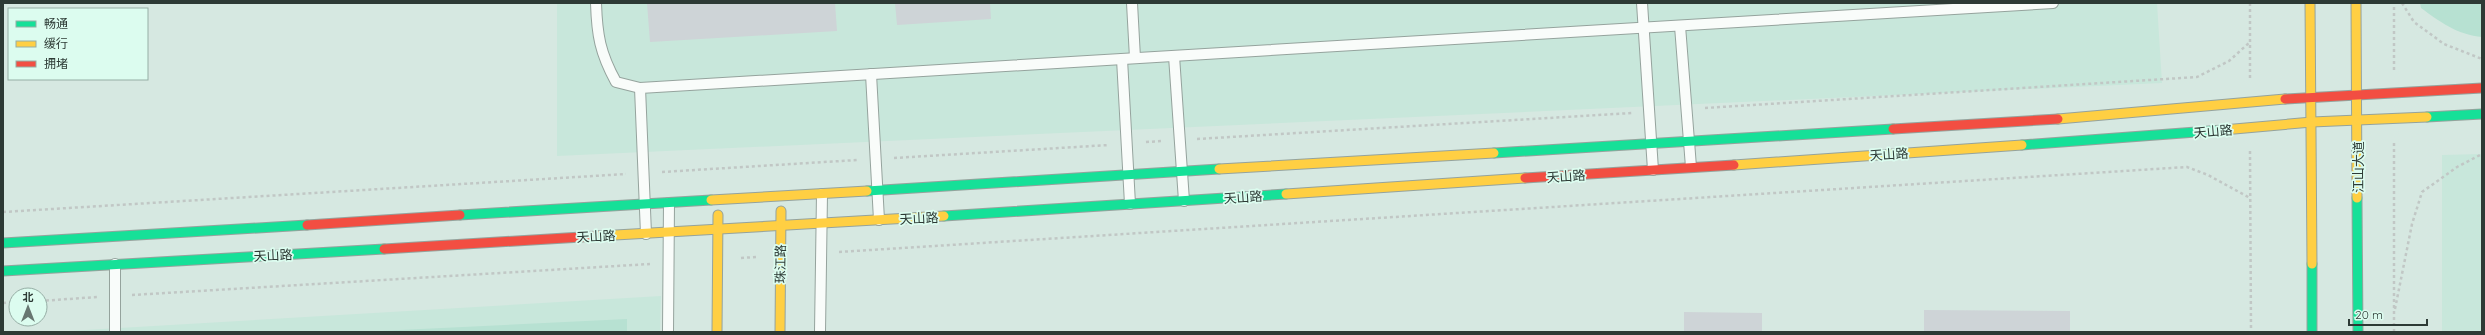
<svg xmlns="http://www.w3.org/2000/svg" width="2485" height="335" font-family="Quicksand,'Noto Sans SC',sans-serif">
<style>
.built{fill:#c8e7db}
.green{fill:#b7e1d2}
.building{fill:#ced4d7}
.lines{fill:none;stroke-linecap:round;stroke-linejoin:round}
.lane-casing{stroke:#95a39d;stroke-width:12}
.fast-casing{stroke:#95a39d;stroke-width:11}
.slow-casing{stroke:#95a39d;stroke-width:11}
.jam-casing{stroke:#95a39d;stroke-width:11}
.path{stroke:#c1c7c5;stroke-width:2.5;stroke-dasharray:3 3;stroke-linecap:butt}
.lane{stroke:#f9fcfa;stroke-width:10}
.fast{stroke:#16e098;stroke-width:9}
.slow{stroke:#ffcf43;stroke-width:9}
.jam{stroke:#f24e42;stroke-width:9}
.labels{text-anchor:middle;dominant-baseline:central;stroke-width:3.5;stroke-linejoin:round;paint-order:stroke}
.street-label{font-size:13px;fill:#2d3a35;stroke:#dcfcef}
</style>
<rect width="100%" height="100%" fill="#d6e8e1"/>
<!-- built -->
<g class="built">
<polygon points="557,3 2157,3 2162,83 557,156"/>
<polygon points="2482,154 2482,332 2442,332 2442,155"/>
<polygon points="661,296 660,332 51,332"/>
</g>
<!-- green -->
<g class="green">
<path d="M2420 3H2482V37C2458 35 2440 22 2421 8Z"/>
<polygon points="627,319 627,332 358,332"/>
</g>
<!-- building -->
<g class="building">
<polygon points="647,3 835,3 837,31 650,42"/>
<polygon points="895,3 990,3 991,19 897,25"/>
<polygon points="1924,310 2070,311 2070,332 1924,332"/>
<polygon points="1684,312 1762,313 1762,332 1684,332"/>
</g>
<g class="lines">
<defs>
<g id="lane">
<path d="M596 3C597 35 600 53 616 82L640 88"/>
<polyline points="1132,3 1135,58"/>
<polyline points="1642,3 1653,170"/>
<polyline points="1680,26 1691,167"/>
<polyline points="1174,56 1184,201"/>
<polyline points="1122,59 1130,204"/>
<polyline points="871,74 879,220"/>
<polyline points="646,234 640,88 2053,3"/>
<polyline points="115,264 115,332"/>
<polyline points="668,332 669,203"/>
<polyline points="820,332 822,194"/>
</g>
<g id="fast">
<polyline points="2427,117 2482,114"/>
<polyline points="2022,145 2223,130"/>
<polyline points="1494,153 1893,129"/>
<polyline points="867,191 1219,169"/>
<polyline points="2357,198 2358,332"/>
<polyline points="460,215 711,200"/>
<polyline points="944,216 1286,194"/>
<polyline points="3,243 307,225"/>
<polyline points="2312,264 2312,332"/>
<polyline points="3,271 384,249"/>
</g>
<g id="slow">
<polyline points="2310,3 2312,264"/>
<polyline points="2356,3 2357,198"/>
<polyline points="2058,119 2285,99"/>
<polyline points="2223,130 2312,122 2427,117"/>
<polyline points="1734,165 2022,145"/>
<polyline points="1219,169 1494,153"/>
<polyline points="1286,194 1525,178"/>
<polyline points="711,200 867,191"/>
<polyline points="598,236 944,216"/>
<polyline points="717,332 718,215"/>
<polyline points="780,332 781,211"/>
</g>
<g id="jam">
<polyline points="2285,99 2482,88"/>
<polyline points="1893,129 2058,119"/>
<polyline points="1525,178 1734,165"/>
<polyline points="307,225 460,215"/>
<polyline points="384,249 598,236"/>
</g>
</defs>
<!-- lane casing -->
<use href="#lane" class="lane-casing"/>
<!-- fast casing -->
<use href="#fast" class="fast-casing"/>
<!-- slow casing -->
<use href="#slow" class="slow-casing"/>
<!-- jam casing -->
<use href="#jam" class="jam-casing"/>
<!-- path -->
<g class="path">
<polyline points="2250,3 2250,78"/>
<polyline points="2402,3 2414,22 2444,44 2482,59"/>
<polyline points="2394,70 2394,3"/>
<polyline points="1705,108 2197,77 2229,61 2250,42"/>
<polyline points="1197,139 1632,113"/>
<polyline points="1146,142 1163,141"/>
<polyline points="2394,143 2394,332"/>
<polyline points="2250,151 2251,332"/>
<polyline points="894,158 1109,145"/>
<polyline points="662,172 857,160"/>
<polyline points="3,212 626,174"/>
<polyline points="839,252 2187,167 2208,175 2250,198"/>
<polyline points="741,258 756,257"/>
<polyline points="132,295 650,264"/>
<polyline points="40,301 97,297"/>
<polyline points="3,303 16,302"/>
<polyline points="2395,309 2412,224 2422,192 2457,167 2482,154"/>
</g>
<!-- lane -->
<use href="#lane" class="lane"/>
<!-- fast -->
<use href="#fast" class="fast"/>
<!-- slow -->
<use href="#slow" class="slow"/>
<!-- jam -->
<use href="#jam" class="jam"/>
</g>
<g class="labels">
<!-- street labels -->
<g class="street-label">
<text transform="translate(2213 131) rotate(-5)">天山路</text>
<text transform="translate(1889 154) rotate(-4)">天山路</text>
<text transform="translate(2358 167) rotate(-90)">江山大道</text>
<text transform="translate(1566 176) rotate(-4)">天山路</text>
<text transform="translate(1243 197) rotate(-4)">天山路</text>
<text transform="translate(919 218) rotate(-3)">天山路</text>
<text transform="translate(596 236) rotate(-3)">天山路</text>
<text transform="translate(273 255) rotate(-3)">天山路</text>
<text transform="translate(780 264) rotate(-89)">珠江路</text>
</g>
</g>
<!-- border -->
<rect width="2485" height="335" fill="none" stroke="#2d3a35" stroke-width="8"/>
<!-- legend -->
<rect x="8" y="8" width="140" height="72" fill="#dcfcef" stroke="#96aea5"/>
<rect x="16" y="21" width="20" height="6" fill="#16e098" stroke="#96aea5"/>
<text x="44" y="28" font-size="12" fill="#2d3a35">畅通</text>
<rect x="16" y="41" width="20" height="6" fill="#ffcf43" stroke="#96aea5"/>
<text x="44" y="48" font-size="12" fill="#2d3a35">缓行</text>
<rect x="16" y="61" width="20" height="6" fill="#f24e42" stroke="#96aea5"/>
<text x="44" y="68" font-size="12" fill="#2d3a35">拥堵</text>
<!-- north arrow -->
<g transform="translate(28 307)"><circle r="19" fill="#dcfcef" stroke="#96aea5"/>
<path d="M0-3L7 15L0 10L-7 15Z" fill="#687771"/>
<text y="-6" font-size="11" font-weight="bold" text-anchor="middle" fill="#2d3a35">北</text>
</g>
<!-- scale -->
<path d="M2349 319v6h78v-6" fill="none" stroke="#2d3a35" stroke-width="2"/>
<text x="2355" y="319" font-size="12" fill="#2d3a35" stroke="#dcfcef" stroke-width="3" paint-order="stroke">20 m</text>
</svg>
